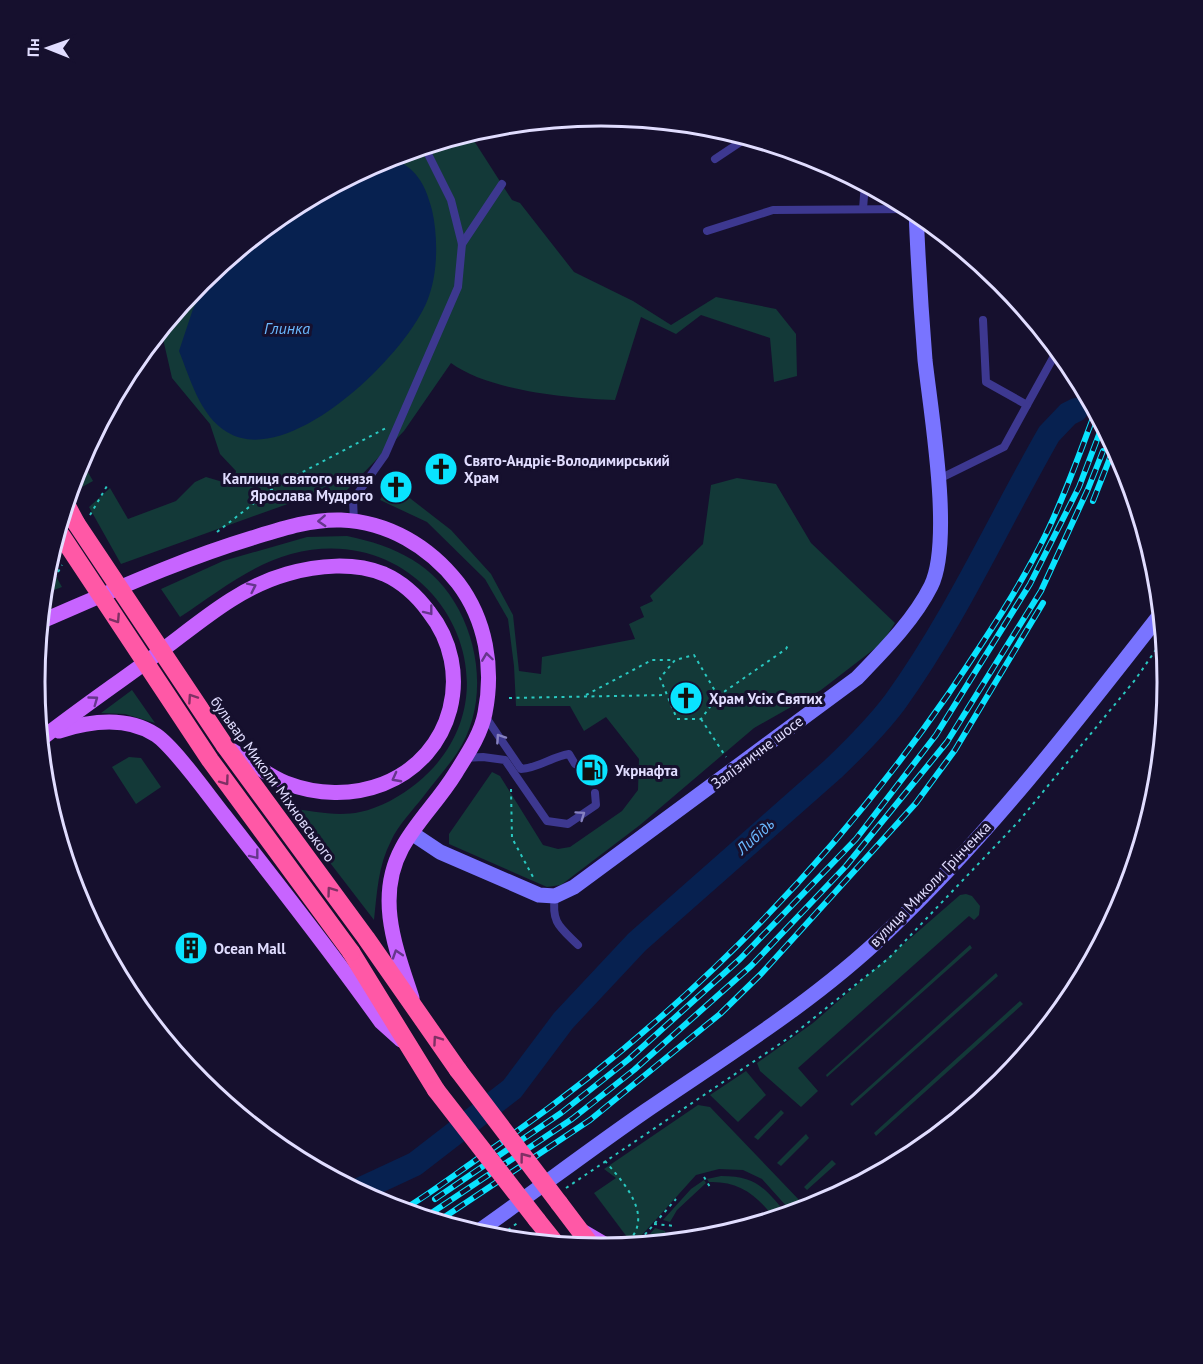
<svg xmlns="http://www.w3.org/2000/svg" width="1203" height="1364" font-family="'PT Sans',sans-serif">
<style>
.green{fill:#133938}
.water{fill:#072150}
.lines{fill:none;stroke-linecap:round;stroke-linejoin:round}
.river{stroke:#072150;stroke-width:24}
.path{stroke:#29c8c0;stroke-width:2;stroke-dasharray:3 4.5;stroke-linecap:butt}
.lane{stroke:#3d3890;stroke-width:8}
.secondary{stroke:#7974ff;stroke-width:15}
.primary{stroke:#c764ff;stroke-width:15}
.highway{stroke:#ff58a6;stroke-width:18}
.rail-casing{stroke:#09e3ff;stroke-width:6}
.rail{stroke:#16102e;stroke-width:4;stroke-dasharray:11;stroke-linecap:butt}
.highway-bridge{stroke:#ff58a6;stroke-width:18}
.oneway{stroke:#66368c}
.oneway2{stroke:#7f3064}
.oneway3{stroke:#8782c2}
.labels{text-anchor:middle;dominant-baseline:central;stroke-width:6;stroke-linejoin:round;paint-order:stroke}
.poi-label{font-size:15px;font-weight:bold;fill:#e1ddff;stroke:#16102e;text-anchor:start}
.street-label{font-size:15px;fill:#e1ddff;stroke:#16102e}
.water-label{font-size:16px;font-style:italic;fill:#6bb9ff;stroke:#16102e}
.rim{fill:none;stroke:#e1ddff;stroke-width:3}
</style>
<rect width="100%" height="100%" fill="#16102e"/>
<!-- green -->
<g class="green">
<path d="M469 133 512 200 520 203 574 272 633 301 671 325 716 297 776 309 796 334 797 376 774 382 770 338 701 315 676 334 641 317 615 400C568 398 489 391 451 363L404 431 347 490 307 497 121 564 89 507 110 488 128 519 176 501 195 482 206 477 233 485 236 471 220 454 210 424 172 378 161 330 201 281 231 256 213 273 404 162 389 157Z"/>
<polygon points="81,460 93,481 82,487 75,474"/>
<polygon points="395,473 402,492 451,530 491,574 513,615 519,671 541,674 542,657 635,639 629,624 644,617 640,607 653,601 650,596 703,544 711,485 737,478 776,484 811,543 895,623 882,643 821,690 754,728 640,825 561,885 547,887 449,844 449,834 492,772 500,776 543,845 558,849 570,847 622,811 638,790 639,759 606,717 584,731 570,706 516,706 514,666 508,619 485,579 427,522 380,500"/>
<path d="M347 536C395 546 435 564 459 610 482 654 485 711 457 753 447 768 434 782 423 797 413 810 398 825 391 841 378 866 377 893 374 920L288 808C312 811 337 817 360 812 380 808 401 796 417 783 531 690 433 515 291 554 250 565 215 594 180 617L161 589 223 561 307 537Z"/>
<polygon points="48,562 62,587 43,594"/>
<polygon points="132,690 155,723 125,714 101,713"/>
<polygon points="129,757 141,758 161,787 136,804 112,767"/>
<polygon points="966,894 972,896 980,906 979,915 974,920 969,916 798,1068 818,1091 801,1107 760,1071 757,1063 813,1023 960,895"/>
<polygon points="970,945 972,948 827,1077 826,1075"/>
<polygon points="996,973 998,976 852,1106 850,1104"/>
<polygon points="1020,1001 1023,1004 876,1136 874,1133"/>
<polygon points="746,1071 766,1095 738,1122 710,1095"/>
<polygon points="698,1105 710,1107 802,1203 789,1209 762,1179 743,1170 719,1169 696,1175 633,1245 594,1193 616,1178 604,1169"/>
<polygon points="781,1110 784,1113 758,1140 754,1137"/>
<polygon points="806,1134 809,1138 781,1166 777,1163"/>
<polygon points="832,1160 836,1164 807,1190 804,1187"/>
<path d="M721 1176C755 1176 764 1187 785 1212L775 1219C757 1195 739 1181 709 1182L707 1179Z"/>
<polygon points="704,1180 706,1183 677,1210 670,1222 663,1220 691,1189"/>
<polygon points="655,1228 665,1231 668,1242 641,1245"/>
</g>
<!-- water -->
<path class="water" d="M389 157C416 167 425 183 432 210 438 236 438 271 429 296 411 351 289 471 227 432 200 416 190 378 179 351L193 309 213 273 287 210Z"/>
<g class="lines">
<!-- river -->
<path class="river" d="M357 1191 415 1164 512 1089 563 1021 637 942 833 769C855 748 877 726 895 702 955 619 998 523 1049 434L1068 414 1076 410"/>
<!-- path -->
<g class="path">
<polyline points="90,515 107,486"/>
<polyline points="217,532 276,486 386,428"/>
<polyline points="43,598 62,565"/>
<polyline points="586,695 652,660 674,660"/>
<polyline points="718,696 694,655 675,660 660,678 677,719 701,719 718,696 786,649 789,643"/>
<polyline points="509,698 666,695"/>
<polyline points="701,719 726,757"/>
<polyline points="511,789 512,838 533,877"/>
<path d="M605 1161C624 1183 655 1216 627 1243"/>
<polyline points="704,1177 710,1187"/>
<polyline points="566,1188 790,1037 889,958 1019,821 1135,680 1164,638"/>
<polyline points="794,1213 813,1205"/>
<polyline points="654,1224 676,1226"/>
<polyline points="496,1239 520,1221"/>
<polyline points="635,1246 676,1199"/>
</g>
<!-- lane -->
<g class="lane">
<polyline points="715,159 748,137"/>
<polyline points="863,209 865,183"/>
<polyline points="707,231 773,210 914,209"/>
<polyline points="462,244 502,184"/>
<polyline points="1027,405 1058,349"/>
<polyline points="937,480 1004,447 1027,405 986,382 983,320"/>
<polyline points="354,521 353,500 385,455 458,287 462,244 451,200 424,146"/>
<path d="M485 716 521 769C539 768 551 757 569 754L575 764"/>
<polyline points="464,758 483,757 505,760 547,821 568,824 596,805 595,793"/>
<path d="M555 896C551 923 560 927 578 945"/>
</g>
<!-- secondary -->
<g class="secondary">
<path d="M413 834 440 852 539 895 555 896 574 887 857 678C884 650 914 620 931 586 953 541 931 414 925 360 921 310 918 261 916 210"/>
<path d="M476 1233C533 1193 589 1150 647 1110 729 1054 815 1001 887 932 988 836 1077 721 1162 612"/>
</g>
<!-- primary -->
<g class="primary">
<path d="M40 622C110 592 179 560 252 538 281 529 311 519 341 520 388 522 429 546 458 583 486 620 494 668 485 713 481 735 466 756 455 774 439 800 416 822 402 848 375 898 396 949 412 998"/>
<path d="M59 731C90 721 127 716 156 735 175 748 208 795 224 815 277 883 331 951 381 1022L401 1040"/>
<path d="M40 740C78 710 118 683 157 654 198 624 237 588 287 574 318 565 354 562 384 574 402 582 418 597 429 612 475 670 454 756 383 784 352 796 317 795 286 783 266 775 247 759 228 748"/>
<polyline points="582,1231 611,1248"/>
</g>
<!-- highway -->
<g class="highway">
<polyline points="66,504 76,523"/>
<polyline points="225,746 366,938 458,1070"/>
<polyline points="351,952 436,1090"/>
<polyline points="559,1203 593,1248"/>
<polyline points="537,1220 557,1245"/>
</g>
<defs>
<g id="rail">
<polyline points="1093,501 1115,445"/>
<polyline points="435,1199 561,1113 629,1059 740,959 856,839 936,735 1030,584 1079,487 1103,424"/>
<path d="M401 1211C430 1194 458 1172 486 1153 668 1028 824 874 949 693 983 642 1018 591 1045 536 1065 496 1080 452 1096 410"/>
<polyline points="424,1218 572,1119 634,1070 751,966 846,866 947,742 1041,591 1088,489 1103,451"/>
<polyline points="437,1222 590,1120 720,1014 761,974 916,803 955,750 1043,603"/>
</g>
</defs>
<!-- rail casing -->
<use href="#rail" class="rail-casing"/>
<!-- rail -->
<use href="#rail" class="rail"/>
<!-- highway-bridge -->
<g class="highway-bridge">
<polyline points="76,523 225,746"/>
<polyline points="61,535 210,760 351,952"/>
<polyline points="458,1070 559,1203"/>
<polyline points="436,1090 537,1220"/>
</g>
</g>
<!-- one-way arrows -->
<defs><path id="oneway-chevron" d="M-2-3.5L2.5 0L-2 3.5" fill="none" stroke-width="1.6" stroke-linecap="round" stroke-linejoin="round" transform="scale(1.5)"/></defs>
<g class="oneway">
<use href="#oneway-chevron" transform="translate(322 521) rotate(177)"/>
<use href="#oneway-chevron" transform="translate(252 587) rotate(-26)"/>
<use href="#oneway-chevron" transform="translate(429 611) rotate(52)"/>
<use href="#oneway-chevron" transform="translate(487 657) rotate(-98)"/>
<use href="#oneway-chevron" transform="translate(94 700) rotate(-36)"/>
<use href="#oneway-chevron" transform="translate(396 778) rotate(152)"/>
<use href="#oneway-chevron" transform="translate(255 855) rotate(52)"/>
<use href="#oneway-chevron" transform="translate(397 954) rotate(-108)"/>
</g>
<g class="oneway2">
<use href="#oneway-chevron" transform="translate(116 619) rotate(57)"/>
<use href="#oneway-chevron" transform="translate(192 698) rotate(-124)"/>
<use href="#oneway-chevron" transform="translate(225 781) rotate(54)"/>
<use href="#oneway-chevron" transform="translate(331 891) rotate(-126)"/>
<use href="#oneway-chevron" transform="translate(437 1040) rotate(-125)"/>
<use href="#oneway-chevron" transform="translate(524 1157) rotate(-127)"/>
</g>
<g class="oneway3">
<use href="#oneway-chevron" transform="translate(500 738) rotate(-124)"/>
<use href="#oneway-chevron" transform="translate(581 815) rotate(-35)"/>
</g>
<!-- icons -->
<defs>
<symbol id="church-disc" viewBox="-11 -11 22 22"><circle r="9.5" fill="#09e3ff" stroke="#16102e"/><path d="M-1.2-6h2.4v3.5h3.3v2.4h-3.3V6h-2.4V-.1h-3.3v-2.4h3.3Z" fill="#111"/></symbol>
<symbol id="fuel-disc" viewBox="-11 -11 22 22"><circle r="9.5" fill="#09e3ff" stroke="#16102e"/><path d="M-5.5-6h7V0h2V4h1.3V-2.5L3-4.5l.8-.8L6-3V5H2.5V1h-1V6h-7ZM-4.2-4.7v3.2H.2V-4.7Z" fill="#111"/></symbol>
<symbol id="building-disc" viewBox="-11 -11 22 22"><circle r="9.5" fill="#09e3ff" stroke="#16102e"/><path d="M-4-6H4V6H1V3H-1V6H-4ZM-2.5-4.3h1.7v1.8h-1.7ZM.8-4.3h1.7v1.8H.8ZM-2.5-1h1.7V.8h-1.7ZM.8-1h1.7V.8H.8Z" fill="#111"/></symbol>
</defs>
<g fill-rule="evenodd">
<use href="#church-disc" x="422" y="450" width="38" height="38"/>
<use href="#church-disc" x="377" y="468" width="38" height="38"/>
<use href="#church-disc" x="667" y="679" width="38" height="38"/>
<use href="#fuel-disc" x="573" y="751" width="38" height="38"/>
<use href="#building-disc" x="172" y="929" width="38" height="38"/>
</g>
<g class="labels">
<!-- poi labels -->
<g class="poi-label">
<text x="464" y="460">Свято-Андріє-Володимирський<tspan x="464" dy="17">Храм</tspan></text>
<text x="373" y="478" text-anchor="end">Каплиця святого князя<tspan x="373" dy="17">Ярослава Мудрого</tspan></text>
<text x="709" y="698">Храм Усіх Святих</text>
<text x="615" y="770">Укрнафта</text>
<text x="214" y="948">Ocean Mall</text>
</g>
<!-- street labels -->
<g class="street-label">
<text transform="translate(757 752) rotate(-37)">Залізничне шосе</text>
<text transform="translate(273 779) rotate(54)">бульвар Миколи Міхновського</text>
<text transform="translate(930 884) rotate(-46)">вулиця Миколи Грінченка</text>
</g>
<!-- water labels -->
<g class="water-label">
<text x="287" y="328">Глинка</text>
<text transform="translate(755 836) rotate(-42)">Либідь</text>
</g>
</g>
<!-- crop -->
<path d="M0 0H1203V1364H0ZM45 682a556 556 0 1 1 1112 0a556 556 0 1 1-1112 0Z" fill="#16102e" fill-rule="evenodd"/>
<path class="rim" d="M45 682a556 556 0 1 1 1112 0a556 556 0 1 1-1112 0Z"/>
<!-- north arrow -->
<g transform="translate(48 48) rotate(271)" stroke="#16102e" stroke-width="4.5" paint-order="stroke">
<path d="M0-4.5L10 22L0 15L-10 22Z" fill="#e1ddff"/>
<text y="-9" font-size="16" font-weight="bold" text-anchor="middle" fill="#e1ddff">Пн</text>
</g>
</svg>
